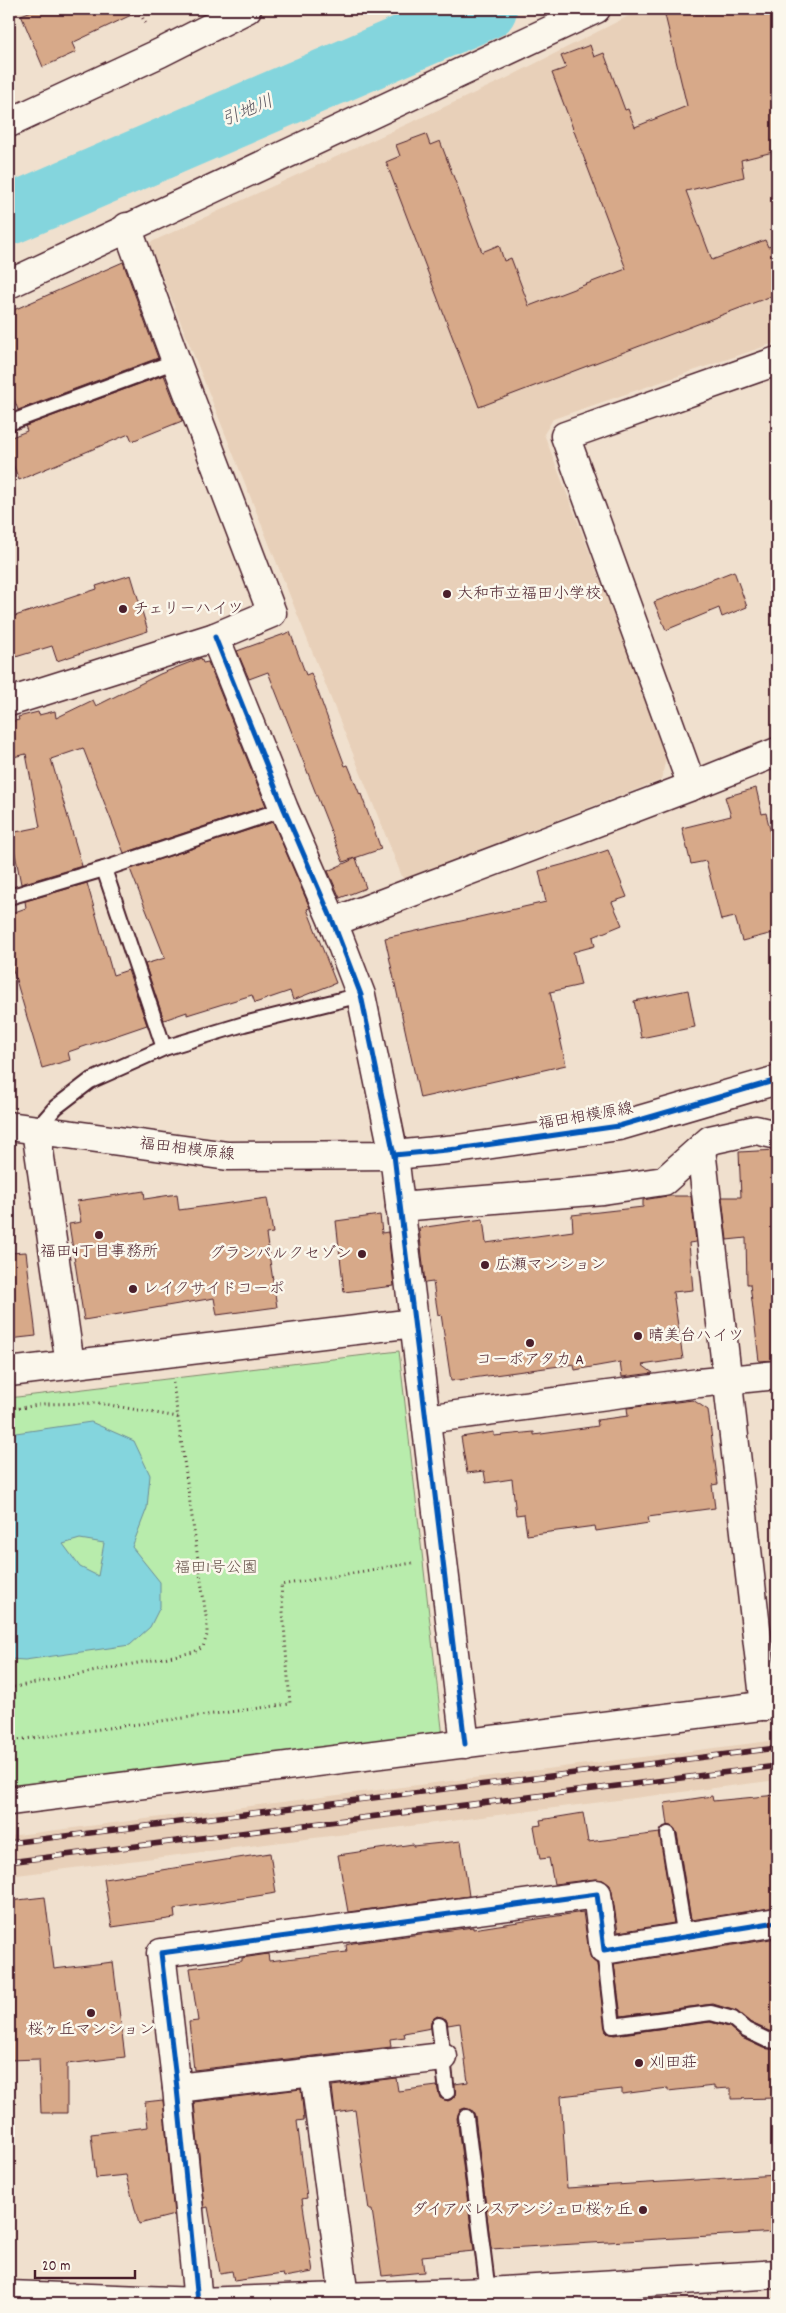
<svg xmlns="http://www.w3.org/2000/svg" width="786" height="2313" font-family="Dekko,'Klee One',sans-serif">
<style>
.built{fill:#e8d0b9}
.green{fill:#b8ecac;stroke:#81866c}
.water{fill:#84d5dd;stroke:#6d8c96;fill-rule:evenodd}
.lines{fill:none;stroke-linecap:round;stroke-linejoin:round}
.river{stroke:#84d5dd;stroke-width:60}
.building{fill:#d7a989;stroke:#4a1f2b}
.service-casing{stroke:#4a1f2b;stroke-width:18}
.minor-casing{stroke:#4a1f2b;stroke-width:31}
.tertiary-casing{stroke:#4a1f2b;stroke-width:31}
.path{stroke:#4a1f2b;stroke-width:3;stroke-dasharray:1 4;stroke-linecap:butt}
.service{stroke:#fbf7ec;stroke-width:14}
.minor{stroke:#fbf7ec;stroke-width:28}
.tertiary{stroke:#fbf7ec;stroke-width:28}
.rail-casing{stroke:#4a1f2b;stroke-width:5.5}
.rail{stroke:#fbf7ec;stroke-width:4;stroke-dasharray:11;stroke-linecap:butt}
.cycleway-casing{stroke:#fbf7ec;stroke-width:8}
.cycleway{stroke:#0057b8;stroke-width:5}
.poi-dot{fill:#4a1f2b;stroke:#fbf7ec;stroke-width:2}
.labels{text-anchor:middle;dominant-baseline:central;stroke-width:5;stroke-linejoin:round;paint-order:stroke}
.poi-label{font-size:16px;fill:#4a1f2b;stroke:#fbf7ec;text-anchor:start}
.street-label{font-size:16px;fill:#4a1f2b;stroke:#fbf7ec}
.park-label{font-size:16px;fill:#66524b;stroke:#fbf7ec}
.water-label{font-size:18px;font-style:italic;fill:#5b5660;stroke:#fbf7ec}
</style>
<rect width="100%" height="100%" fill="#f0e0ce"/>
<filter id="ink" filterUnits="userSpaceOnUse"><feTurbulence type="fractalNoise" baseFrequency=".02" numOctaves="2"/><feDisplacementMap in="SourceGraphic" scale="10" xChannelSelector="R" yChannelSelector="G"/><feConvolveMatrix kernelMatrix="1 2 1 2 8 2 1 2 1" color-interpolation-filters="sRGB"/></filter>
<g filter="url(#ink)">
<!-- built -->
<g class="built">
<polygon points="642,9 777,9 777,342 553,419 544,434 667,754 661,780 403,879 149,243 505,79"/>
<polygon points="777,1740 777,1780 9,1876 9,1836"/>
</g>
<!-- green -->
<polygon class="green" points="399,1351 443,1737 9,1787 9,1398"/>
<!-- water -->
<path class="water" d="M91 1422 134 1441 150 1475 147 1508 132 1547 160 1582V1607L150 1627 130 1645 25 1660 9 1659V1434ZM80 1539 104 1543 98 1576 80 1567 63 1544Z"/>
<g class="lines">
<!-- river -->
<polyline class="river" points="9,215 487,9"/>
</g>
<!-- building -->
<g class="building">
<polygon points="37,9 144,9 72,43 76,52 43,67 21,15"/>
<polygon points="690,9 777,9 777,151 741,160 744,177 686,191 712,260 765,240 768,247 777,244 777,294 479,407 386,162 400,156 396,145 426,134 430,145 440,141 482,252 499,245 504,261 511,258 529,306 626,269 552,73 566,68 561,56 590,45 594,57 604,53 625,110 628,109 635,127 687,106 665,15"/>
<polygon points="123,262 158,358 18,410 9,385 9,312"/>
<polygon points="164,375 182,421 132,441 129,434 19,480 9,454 9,438 27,431 25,426"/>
<polygon points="734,571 747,607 722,617 719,608 666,630 654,602"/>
<polygon points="131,575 148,631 57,661 52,646 9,659 9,618 97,589 96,586"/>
<polygon points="290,632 306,675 311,673 345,766 348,765 360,795 361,794 381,849 343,862 268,672 249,679 237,651"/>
<polygon points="201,658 203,663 208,662 266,806 124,853 83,748 51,759 82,866 21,884 11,833 40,827 26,754 9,758 9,722 19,720 18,717 38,712 39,715 55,711 56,718 93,700 96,706 160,674"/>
<polygon points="756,788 762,814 766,813 777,859 777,932 742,941 735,917 721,920 706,861 691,864 682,828 731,816 725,797"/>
<polygon points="273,822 310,908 307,909 336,983 293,1000 290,991 255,1003 252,995 187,1015 187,1012 164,1020 145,964 165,958 130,869"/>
<polygon points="608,850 627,897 612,902 622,925 593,937 595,946 573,952 581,985 550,992 566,1065 420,1098 385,938 546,902 539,871 576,861"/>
<polygon points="356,858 366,888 340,898 328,871"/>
<polygon points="87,883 113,975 128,970 147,1025 68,1052 70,1060 42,1068 9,956 9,914 26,908 25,901"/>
<polygon points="688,990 695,1027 641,1038 634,1001"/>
<polygon points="777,1150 777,1360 759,1361 750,1284 747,1284 746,1238 727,1240 722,1197 741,1197 739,1152"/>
<polygon points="144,1191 145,1199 177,1194 179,1210 267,1198 273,1233 266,1234 277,1307 217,1315 214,1298 84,1320 69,1224 81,1222 77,1201"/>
<polygon points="667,1196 691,1196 696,1242 689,1243 693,1290 673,1292 683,1359 642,1365 653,1373 622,1377 620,1362 575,1370 574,1364 451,1381 441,1314 438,1315 433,1282 425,1283 419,1228 483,1219 486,1243 573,1231 572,1215 643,1207 643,1200"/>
<polygon points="380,1215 382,1233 388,1232 394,1286 344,1292 336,1221"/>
<polygon points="26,1252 36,1336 9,1339 9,1253"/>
<polygon points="693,1400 708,1410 718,1484 712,1485 715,1508 648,1517 649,1523 596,1531 595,1526 527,1535 524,1514 516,1515 512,1479 486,1483 484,1471 467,1473 461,1437 494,1432 494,1436 534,1432 534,1435 598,1426 597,1420 628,1416 627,1408"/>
<polygon points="777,1795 777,1907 691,1920 677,1833 674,1828 668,1825 665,1803 712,1796 713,1801"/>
<polygon points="583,1813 588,1842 660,1833 674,1923 618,1932 612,1892 610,1885 603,1880 595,1879 554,1884 549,1858 540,1859 534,1826 541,1825 540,1820"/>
<polygon points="461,1841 469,1896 348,1912 338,1855 413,1844 413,1846"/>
<polygon points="270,1853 276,1893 174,1909 175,1918 112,1927 104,1879"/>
<polygon points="45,1897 54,1969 113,1962 125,2057 67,2064 67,2113 41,2113 39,2059 9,2060 9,1969 13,1968 9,1935 9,1901"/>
<polygon points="583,1912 589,1952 591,1959 597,1964 606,2032 614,2035 710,2022 729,2027 742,2038 763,2048 777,2050 777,2098 731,2099 731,2088 714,2089 714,2086 668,2091 668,2088 622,2094 622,2089 561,2096 567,2188 777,2175 777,2232 491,2249 475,2116 473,2111 465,2108 460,2110 457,2118 474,2251 422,2256 424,2272 382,2276 372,2210 369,2210 355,2110 335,2113 332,2086 396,2078 398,2091 437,2086 440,2098 448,2101 452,2099 455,2095 455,2084 468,2082 460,2023 448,2025 446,2019 437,2016 431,2021 431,2028 404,2033 405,2037 390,2039 391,2047 194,2070 189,2022 198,2021 190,1968 242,1961 242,1958 268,1954 269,1961 347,1952 346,1945 353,1943 473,1927 473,1929"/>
<polygon points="777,1938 777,2032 769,2031 751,2023 736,2011 713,2004 621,2016 614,1964"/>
<polygon points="301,2089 304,2120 297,2121 307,2198 302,2199 313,2272 284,2277 283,2274 234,2281 232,2271 220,2273 208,2207 204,2208 194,2102"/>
<polygon points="163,2100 174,2215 139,2224 126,2175 96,2178 91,2134 148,2127 145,2102"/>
</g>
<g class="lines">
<defs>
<g id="service">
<polyline points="9,423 176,361"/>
<polyline points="104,869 164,1048"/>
<polyline points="9,897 104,869 284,809"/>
<polyline points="36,1130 56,1107 90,1081 164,1048 244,1024 361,995"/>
<polyline points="668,1834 685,1937"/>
<polyline points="604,1950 613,2026 711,2013 733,2019 746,2030 767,2040 777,2041"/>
<polyline points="439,2025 447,2092"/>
<polyline points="466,2117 488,2292"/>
</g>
<g id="minor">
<polyline points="9,123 160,53 247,9"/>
<polyline points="9,284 596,9"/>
<polyline points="215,637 284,809 333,922 361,995 394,1155 465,1744"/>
<polyline points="9,702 215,637 272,613 176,361 127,227"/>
<polyline points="692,786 565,436 777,361"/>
<polyline points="333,922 692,786 777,752"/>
<polyline points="36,1130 70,1364"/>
<polyline points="701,1149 765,1706"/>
<polyline points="400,1207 603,1190 664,1181 710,1140 756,1130 777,1135"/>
<polyline points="9,1372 414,1323"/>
<polyline points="426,1419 699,1383 777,1375"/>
<polyline points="314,2072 344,2297"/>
<polyline points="177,2088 443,2057"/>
<polyline points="9,2295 198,2302 488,2292 777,2274"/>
<polyline points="198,2302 177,2088 161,1953 597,1894 604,1950 777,1922"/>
</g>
<g id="tertiary">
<polyline points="9,1126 228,1156 394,1155 457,1149 619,1126 777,1080"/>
<polyline points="9,1801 777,1704"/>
</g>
</defs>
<!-- service casing -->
<use href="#service" class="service-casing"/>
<!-- minor casing -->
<use href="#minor" class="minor-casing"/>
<!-- tertiary casing -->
<use href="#tertiary" class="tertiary-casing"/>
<!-- path -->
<g class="path">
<polyline points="138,9 147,26"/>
<polyline points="9,1410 44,1404 98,1403 178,1417"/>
<polyline points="9,1688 194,1652 203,1647 207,1635 207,1623 173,1383"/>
<polyline points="9,1741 290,1704 281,1585 412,1563"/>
</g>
<!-- service -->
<use href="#service" class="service"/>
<!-- minor -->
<use href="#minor" class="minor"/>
<!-- tertiary -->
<use href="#tertiary" class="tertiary"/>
<defs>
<g id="rail">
<polyline points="9,1843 777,1748"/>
<polyline points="9,1862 777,1766"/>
</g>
</defs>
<!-- rail casing -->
<use href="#rail" class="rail-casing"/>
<!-- rail -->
<use href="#rail" class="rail"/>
<defs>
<g id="cycleway">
<polyline points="215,637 284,809 333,922 361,995 394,1155 465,1744"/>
<polyline points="394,1155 457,1149 619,1126 777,1080"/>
<polyline points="198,2302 177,2088 161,1953 597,1894 604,1950 777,1922"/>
</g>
</defs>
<!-- cycleway casing -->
<use href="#cycleway" class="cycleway-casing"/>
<!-- cycleway -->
<use href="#cycleway" class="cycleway"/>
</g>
</g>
<!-- markers -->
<g class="poi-dot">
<circle cx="447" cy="594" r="5"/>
<circle cx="123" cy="609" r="5"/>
<circle cx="99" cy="1235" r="5"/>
<circle cx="362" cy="1254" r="5"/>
<circle cx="485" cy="1265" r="5"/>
<circle cx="133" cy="1289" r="5"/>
<circle cx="638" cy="1336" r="5"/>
<circle cx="530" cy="1343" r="5"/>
<circle cx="91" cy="2013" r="5"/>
<circle cx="639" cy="2063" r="5"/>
<circle cx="643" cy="2210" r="5"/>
</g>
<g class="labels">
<!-- poi labels -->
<g class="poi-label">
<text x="457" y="594">大和市立福田小学校</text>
<text x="133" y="609">チェリーハイツ</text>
<text x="99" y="1252" text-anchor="middle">福田4丁目事務所</text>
<text x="352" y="1254" text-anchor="end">グランパルクセゾン</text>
<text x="495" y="1265">広瀬マンション</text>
<text x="143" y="1289">レイクサイドコーポ</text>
<text x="648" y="1336">晴美台ハイツ</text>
<text x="530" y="1360" text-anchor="middle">コーポアタカ A</text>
<text x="91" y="2030" text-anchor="middle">桜ヶ丘マンション</text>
<text x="649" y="2063">刈田荘</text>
<text x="633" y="2210" text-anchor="end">ダイアパレスアンジェロ桜ヶ丘</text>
</g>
<!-- street labels -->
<g class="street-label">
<text transform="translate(586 1117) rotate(-10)">福田相模原線</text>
<text transform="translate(187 1150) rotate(7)">福田相模原線</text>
</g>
<!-- park labels -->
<g class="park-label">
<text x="216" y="1568">福田1号公園</text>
</g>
<!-- water labels -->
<g class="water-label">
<text transform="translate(248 112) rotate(-23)">引地川</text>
</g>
</g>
<!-- margin -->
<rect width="786" height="2313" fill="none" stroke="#fbf7ec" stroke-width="30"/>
<rect x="15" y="15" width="756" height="2283" fill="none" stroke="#4a1f2b" stroke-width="2" filter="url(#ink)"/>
<!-- scale -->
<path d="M35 2270v8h100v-8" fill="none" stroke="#4a1f2b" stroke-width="2.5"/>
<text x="42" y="2270" font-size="15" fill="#4a1f2b" stroke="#fbf7ec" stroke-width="4" paint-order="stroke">20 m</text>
</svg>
